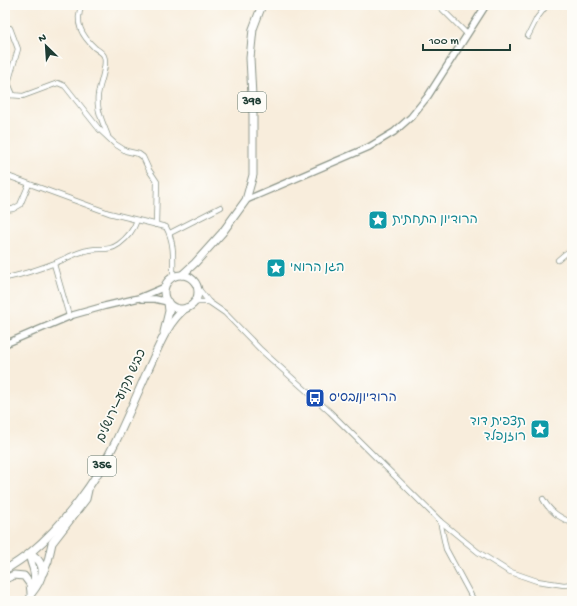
<svg xmlns="http://www.w3.org/2000/svg" width="577" height="606" font-family="'Gochi Hand','Playpen Sans Hebrew',sans-serif">
<style>
.lines{fill:none;stroke-linecap:round;stroke-linejoin:round}
.minor-casing{stroke:#8c9588;stroke-width:6}
.tertiary-casing{stroke:#8c9588;stroke-width:8}
.secondary-casing{stroke:#8c9588;stroke-width:8}
.primary-casing{stroke:#8c9588;stroke-width:9}
.minor{stroke:#fff;stroke-width:4.5}
.tertiary{stroke:#fff;stroke-width:5.5}
.secondary{stroke:#fff;stroke-width:6}
.primary{stroke:#fff;stroke-width:7}
.labels{text-anchor:middle;dominant-baseline:central;stroke-width:3.5;stroke-linejoin:round;paint-order:stroke}
.shield{fill:#fdfcf7;stroke:#62766e;stroke-width:1}
.shield-label{font-size:12px;font-weight:bold;fill:#1f3d34}
.culture-label{font-size:13px;fill:#0d838f;stroke:#fdfcf7;text-anchor:start}
.street-label{font-size:13px;fill:#1f3d34;stroke:#fdfcf7}
.transit-label{font-size:13px;fill:#164399;stroke:#fdfcf7;text-anchor:start}
</style>
<rect width="100%" height="100%" fill="#fdfcf7"/>
<filter id="ink" filterUnits="userSpaceOnUse"><feTurbulence type="fractalNoise" baseFrequency=".025" numOctaves="2"/><feDisplacementMap in="SourceGraphic" scale="8" xChannelSelector="R" yChannelSelector="G"/><feConvolveMatrix kernelMatrix="1 2 1 2 8 2 1 2 1" color-interpolation-filters="sRGB"/></filter>
<filter id="wash" filterUnits="userSpaceOnUse"><feTurbulence type="fractalNoise" baseFrequency=".012" numOctaves="4" result="noise"/><feDisplacementMap in="SourceGraphic" scale="16" xChannelSelector="R" yChannelSelector="G"/><feGaussianBlur stdDeviation="0.9" result="paint"/><feColorMatrix in="noise" values="0 0 0 0 0 0 0 0 0 0 0 0 0 0 0 0 0 1.4 0 .05"/><feComposite in="paint" operator="in"/></filter>
<g filter="url(#wash)">
<rect width="100%" height="100%" fill="#f8eddc"/>
</g>
<g filter="url(#ink)">
<g class="lines">
<defs>
<g id="minor">
<path d="M82 5C74 23 82 36 95 48 98 50 103 53 104 56 108 66 99 85 98 95 96 110 103 123 108 136"/>
<polyline points="438,5 467,34"/>
<polyline points="10,28 18,49 8,83 13,95"/>
<polyline points="528,36 537,18 547,5"/>
<polyline points="5,97 10,95 23,96 58,83 65,86 99,129 115,144 126,151 139,154 143,157 149,170 157,182 156,225"/>
<path d="M5 175 109 213 166 227C175 243 173 259 173 277"/>
<polyline points="5,210 13,209 20,205 29,184"/>
<polyline points="170,233 221,207"/>
<polyline points="558,260 565,254 572,250"/>
<polyline points="54,264 69,316"/>
<path d="M5 278C22 275 39 269 55 263 67 258 77 252 89 250 101 247 108 252 119 244 127 238 134 229 137 220"/>
<polyline points="198,288 209,302 225,313 261,350 330,412 440,521 478,552 508,571 537,581 564,585 572,584"/>
<polyline points="191,305 198,302 209,302"/>
<path d="M543 499C550 512 559 517 572 523"/>
<polyline points="440,521 446,549 474,601"/>
</g>
<g id="tertiary">
<polyline points="246,200 369,147 394,132 411,117 428,96 486,5"/>
<polyline points="142,299 155,299 168,302"/>
<polyline points="5,344 73,315 105,306 139,298 165,287"/>
</g>
<polyline id="secondary" points="29,601 31,594"/>
<g id="primary">
<polyline points="182,275 195,263 222,233 246,200 253,175 253,115 250,58 253,29 262,5"/>
<circle cx="181" cy="292" r="17"/>
<polyline points="164,332 169,311 168,302"/>
<path d="M30 553C49 565 43 579 31 594 33 587 36 579 34 572 33 564 29 562 30 553Z"/>
<path d="M5 570C13 565 22 559 30 553 65 524 96 481 116 441 127 418 137 395 147 372 157 351 167 322 186 308"/>
<polyline points="43,573 48,561 52,543 86,499 88,490"/>
<polyline points="5,579 14,575 24,576 30,584 31,592"/>
</g>
</defs>
<!-- minor casing -->
<use href="#minor" class="minor-casing"/>
<!-- tertiary casing -->
<use href="#tertiary" class="tertiary-casing"/>
<!-- secondary casing -->
<use href="#secondary" class="secondary-casing"/>
<!-- primary casing -->
<use href="#primary" class="primary-casing"/>
<!-- minor -->
<use href="#minor" class="minor"/>
<!-- tertiary -->
<use href="#tertiary" class="tertiary"/>
<!-- secondary -->
<use href="#secondary" class="secondary"/>
<!-- primary -->
<use href="#primary" class="primary"/>
</g>
</g>
<!-- icons -->
<defs>
<symbol id="sight-square" viewBox="-11 -11 22 22"><rect x="-9" y="-9" width="18" height="18" rx="4" fill="#0f9aa8" stroke="#fdfcf7"/><path d="M0-6L1.8-2.2L6-1.7L2.9 1.2L3.7 5.4L0 3.3L-3.7 5.4L-2.9 1.2L-6-1.7L-1.8-2.2Z" fill="#fff"/></symbol>
<symbol id="bus-square" viewBox="-11 -11 22 22"><rect x="-9" y="-9" width="18" height="18" rx="4" fill="#1a4fb4" stroke="#fdfcf7"/><path d="M-5-6H5V4H4V6H2V4H-2V6H-4V4H-5ZM-3.5-4V0h7V-4ZM-3.5 1.2v1.5H-2V1.2ZM2 1.2v1.5H3.5V1.2Z" fill="#fff"/></symbol>
</defs>
<g fill-rule="evenodd">
<use href="#sight-square" x="367" y="209" width="22" height="22"/>
<use href="#sight-square" x="265" y="257" width="22" height="22"/>
<use href="#bus-square" x="304" y="387" width="22" height="22"/>
<use href="#sight-square" x="529" y="418" width="22" height="22"/>
</g>
<g class="labels">
<!-- shield labels -->
<g class="shield">
<rect x="238" y="92" width="28" height="20" rx="3"/>
<rect x="88" y="456" width="28" height="20" rx="3"/>
</g>
<g class="shield-label">
<text x="252" y="102">398</text>
<text x="102" y="466">356</text>
</g>
<!-- culture labels -->
<g class="culture-label">
<text x="392" y="220">הרודיון התחתית</text>
<text x="290" y="268">הגן הרומי</text>
<text x="526" y="422" text-anchor="end">תצפית דוד<tspan x="526" dy="15">רוזנפלד</tspan></text>
</g>
<!-- street labels -->
<g class="street-label">
<text transform="translate(122 396) rotate(-65)">כביש תקוע–ירושלים</text>
</g>
<!-- transit labels -->
<g class="transit-label">
<text x="329" y="398">הרודיון/בסיס</text>
</g>
</g>
<!-- margin -->
<rect width="577" height="606" fill="none" stroke="#fdfcf7" stroke-width="20"/>
<!-- north arrow -->
<g transform="translate(46 46) rotate(335)" stroke="#fdfcf7" stroke-width="3" paint-order="stroke">
<path d="M0-3L7 15L0 10L-7 15Z" fill="#1f3d34"/>
<text y="-6" font-size="11" font-weight="bold" text-anchor="middle" fill="#1f3d34">N</text>
</g>
<!-- scale -->
<path d="M423 44v6h87v-6" fill="none" stroke="#1f3d34" stroke-width="2"/>
<text x="429" y="44" font-size="12" fill="#1f3d34" stroke="#fdfcf7" stroke-width="3" paint-order="stroke">100 m</text>
</svg>
